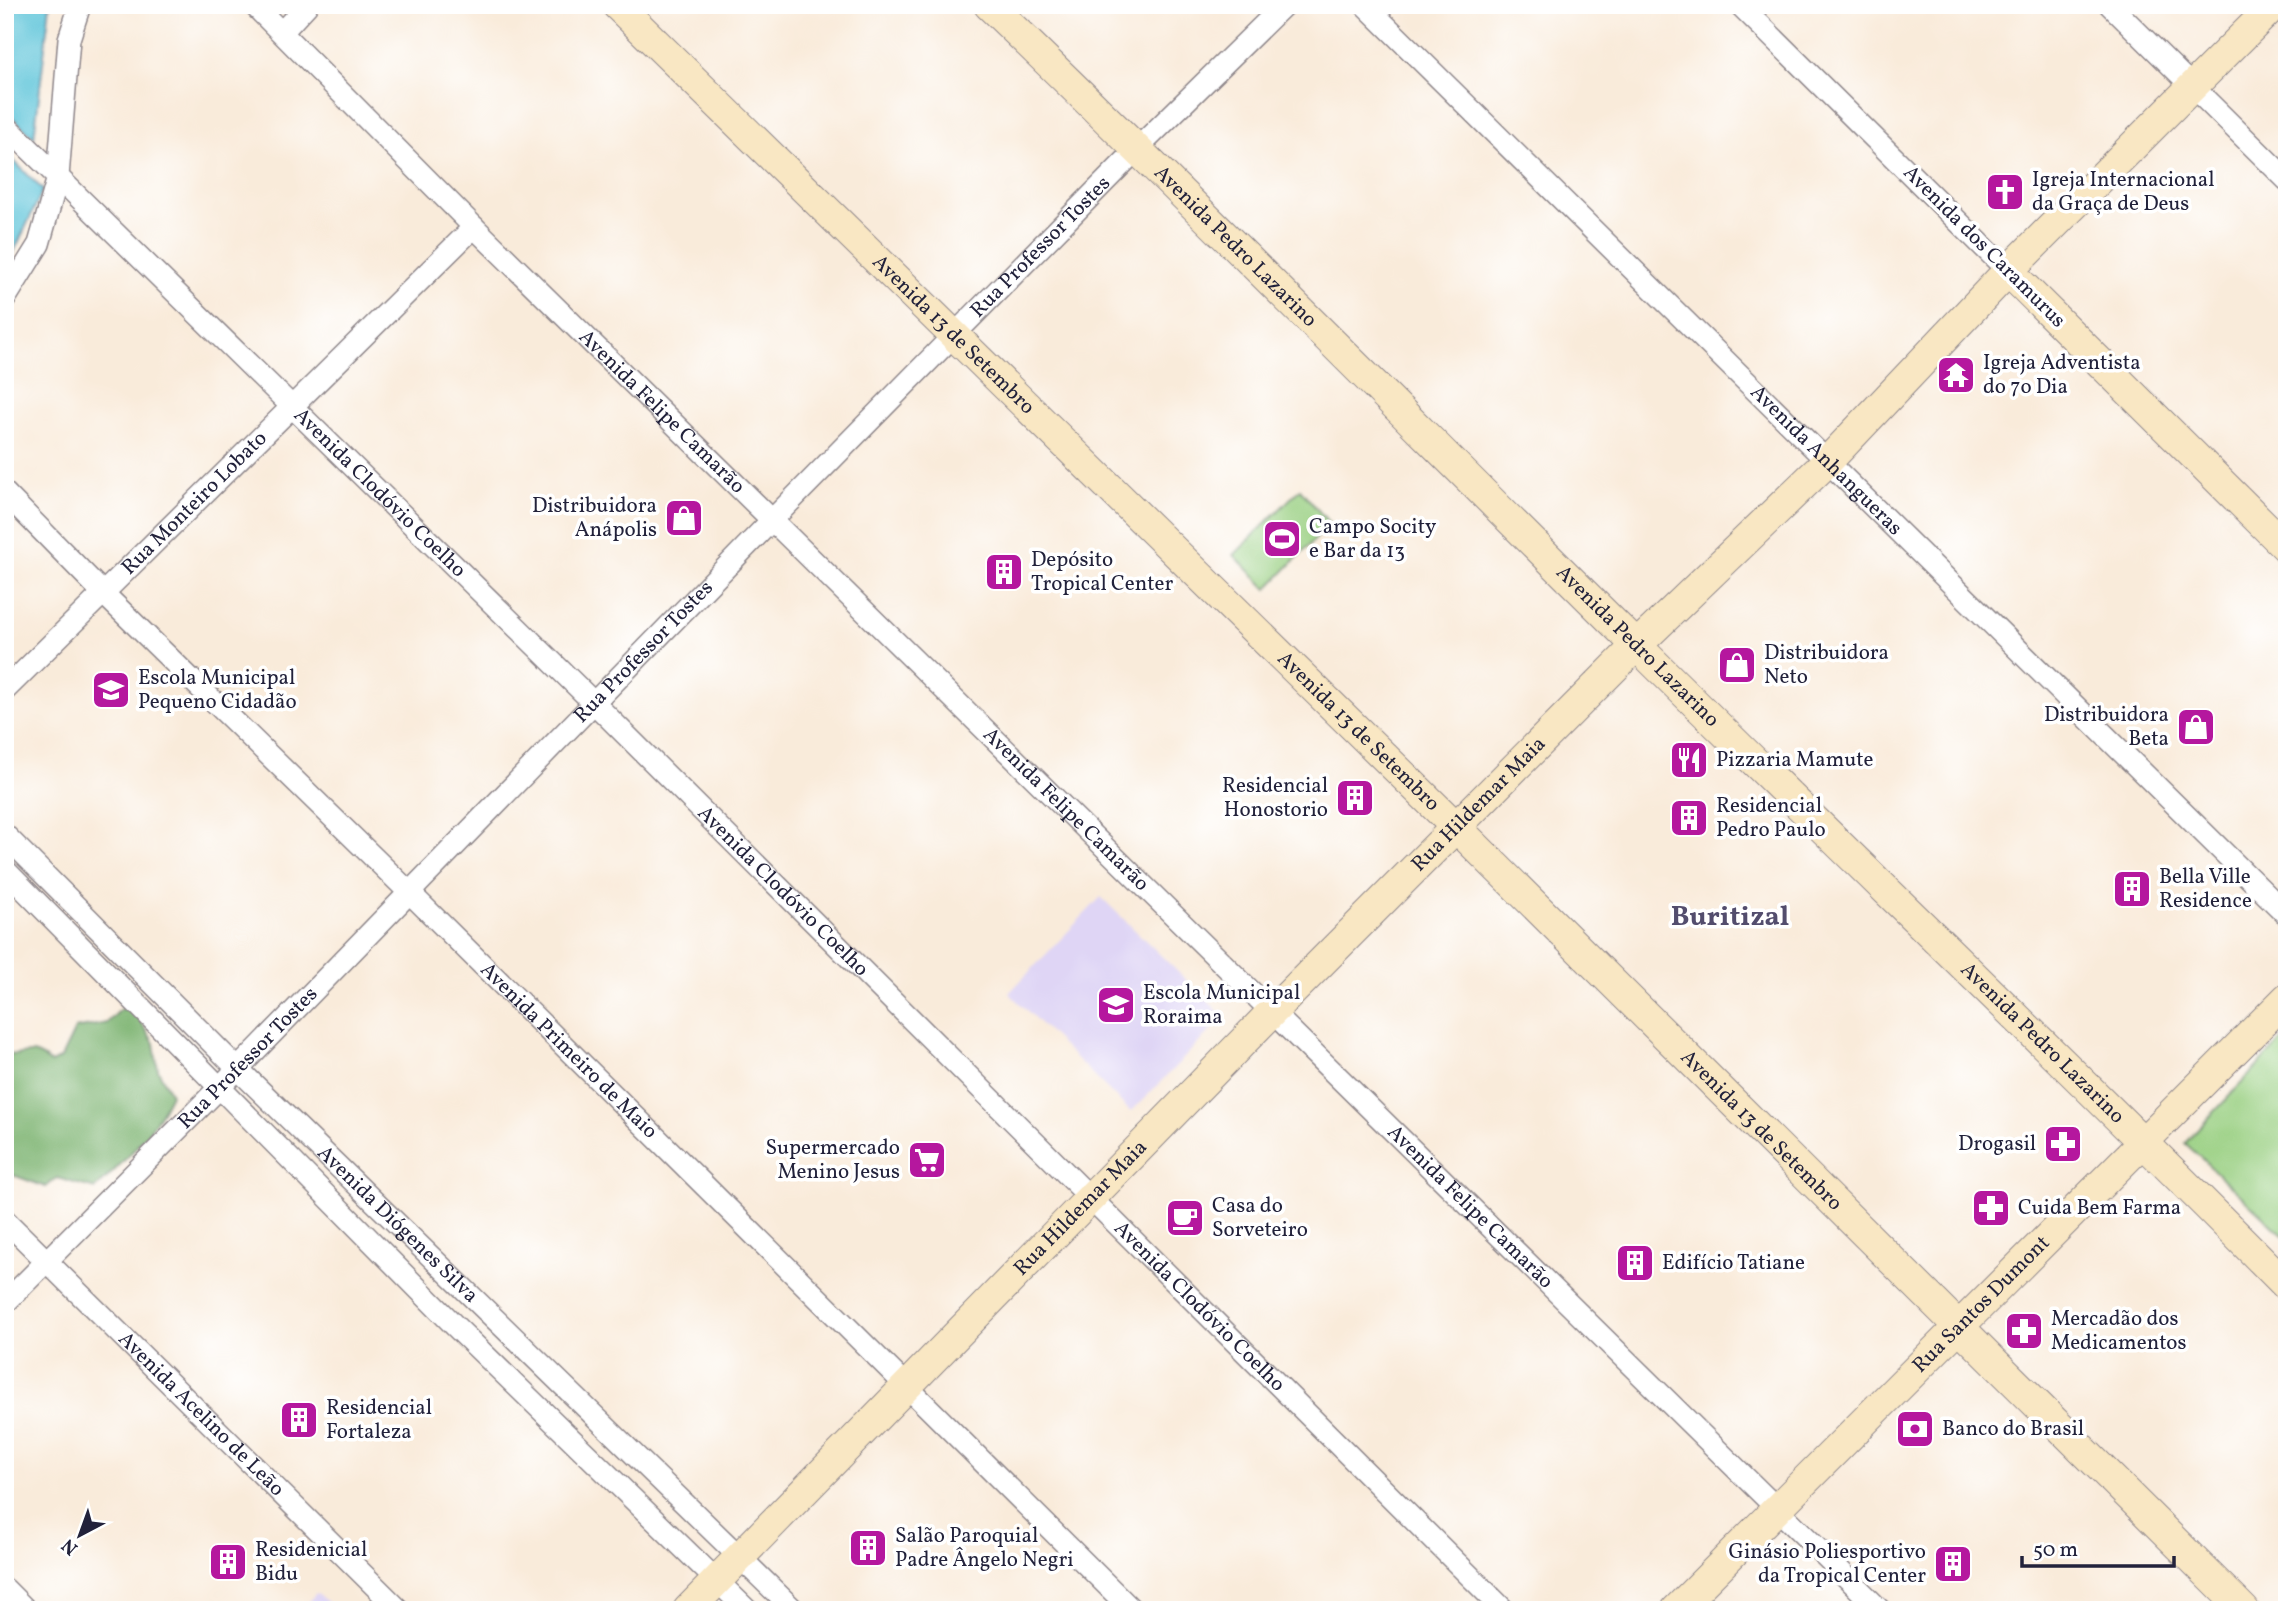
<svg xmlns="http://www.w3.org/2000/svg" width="2292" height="1615" font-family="Vollkorn,serif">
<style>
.built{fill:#dfd5f5}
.green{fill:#98cf80;stroke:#5d785e;stroke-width:2}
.forest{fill:#7ab26e;stroke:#4e6a54;stroke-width:2}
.water{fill:#5dc4d9;stroke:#40738a;stroke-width:2}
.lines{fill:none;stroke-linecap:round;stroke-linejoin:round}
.street-casing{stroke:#8e868a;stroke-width:24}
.secondary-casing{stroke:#8e868a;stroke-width:32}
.street{stroke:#fff;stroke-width:21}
.secondary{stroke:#f9e7c3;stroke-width:30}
.labels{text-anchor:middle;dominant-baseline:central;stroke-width:7;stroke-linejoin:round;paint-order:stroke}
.poi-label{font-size:21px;fill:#22223b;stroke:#fff;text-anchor:start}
.street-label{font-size:21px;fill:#22223b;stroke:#fff}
.district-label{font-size:28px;font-weight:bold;fill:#534d6d;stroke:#fff}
</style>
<rect width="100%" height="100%" fill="#fff"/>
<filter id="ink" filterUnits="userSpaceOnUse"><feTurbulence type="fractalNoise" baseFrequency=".0143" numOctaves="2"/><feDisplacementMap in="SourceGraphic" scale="14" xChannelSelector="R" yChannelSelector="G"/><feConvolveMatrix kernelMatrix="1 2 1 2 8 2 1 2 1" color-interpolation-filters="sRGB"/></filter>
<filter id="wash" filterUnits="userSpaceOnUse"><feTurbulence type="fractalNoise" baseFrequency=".00686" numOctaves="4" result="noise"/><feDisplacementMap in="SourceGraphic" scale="28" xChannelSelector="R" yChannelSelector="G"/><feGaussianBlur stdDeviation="1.57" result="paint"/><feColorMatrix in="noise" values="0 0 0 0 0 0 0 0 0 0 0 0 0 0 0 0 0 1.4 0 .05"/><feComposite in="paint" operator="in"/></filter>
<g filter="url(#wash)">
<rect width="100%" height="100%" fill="#f9ebda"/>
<!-- built -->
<g class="built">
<polygon points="1101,897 1224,1017 1131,1112 1009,993"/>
<polygon points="316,1593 337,1609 301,1610"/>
</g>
<!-- green -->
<g class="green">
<polygon points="1300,489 1330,524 1267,589 1234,555"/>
<polygon points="2287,1035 2287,1239 2185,1143"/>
</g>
<!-- forest -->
<path class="forest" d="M121 1009H133L154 1043 158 1070 171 1094C152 1134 127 1159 95 1189L57 1178 46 1187 13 1175 5 1177V1053C25 1060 26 1043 51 1063L61 1058 75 1029 107 1023Z"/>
<!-- water -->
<g class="water">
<polygon points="5,5 50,5 34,138 5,110"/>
<polygon points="5,152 43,190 5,271"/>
</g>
</g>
<g filter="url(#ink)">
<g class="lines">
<defs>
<g id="street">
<path id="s1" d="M254 5 474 227 1880 1610"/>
<path id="s2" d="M1365 5 2287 915"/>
<polyline points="1740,5 2008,271"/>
<polyline points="2110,5 2287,180"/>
<polyline points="282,32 307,5"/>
<path id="s3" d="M5 125 595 704 1504 1610"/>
<polyline points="5,299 39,244 58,177 69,39 80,5"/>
<path id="s4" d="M5 493 104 594 410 893 1132 1610"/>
<path id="s5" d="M5 690 474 227"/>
<path id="s6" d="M5 835 238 1069 794 1610"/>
<polyline points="5,870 455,1326 747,1610"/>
<path id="s7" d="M5 1220 399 1610"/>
<path id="s8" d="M5 1303 221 1086 773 519 1138 148 1284 5"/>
<polyline points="5,1589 26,1610"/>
</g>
<g id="secondary">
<path id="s9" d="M617 5 1457 828 2244 1610"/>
<path id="s10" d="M989 5C1207 215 1419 430 1634 643 1851 858 2073 1069 2287 1286"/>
<polyline points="2008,271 2287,548"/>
<path id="s11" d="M688 1610 1272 1012 1637 645 1827 462 2008 271 2274 5"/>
<path id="s12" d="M1676 1610 2287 998"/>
</g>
</defs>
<!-- street casing -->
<use href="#street" class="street-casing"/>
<!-- secondary casing -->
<use href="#secondary" class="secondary-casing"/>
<!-- street -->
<use href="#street" class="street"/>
<!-- secondary -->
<use href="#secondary" class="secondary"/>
</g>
</g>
<!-- icons -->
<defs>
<symbol id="church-square" viewBox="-11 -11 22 22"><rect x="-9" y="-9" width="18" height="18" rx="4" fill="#b5179e" stroke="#fff"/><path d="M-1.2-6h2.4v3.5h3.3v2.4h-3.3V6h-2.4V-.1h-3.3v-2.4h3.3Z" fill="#fff"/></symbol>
<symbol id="temple-square" viewBox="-11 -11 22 22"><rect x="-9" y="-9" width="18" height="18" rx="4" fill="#b5179e" stroke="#fff"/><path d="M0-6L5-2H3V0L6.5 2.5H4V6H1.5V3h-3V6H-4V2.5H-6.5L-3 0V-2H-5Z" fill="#fff"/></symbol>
<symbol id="shop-square" viewBox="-11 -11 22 22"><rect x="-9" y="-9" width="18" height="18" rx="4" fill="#b5179e" stroke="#fff"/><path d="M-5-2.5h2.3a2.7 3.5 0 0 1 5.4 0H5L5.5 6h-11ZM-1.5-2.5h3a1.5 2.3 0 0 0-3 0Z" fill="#fff"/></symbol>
<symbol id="stadium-square" viewBox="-11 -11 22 22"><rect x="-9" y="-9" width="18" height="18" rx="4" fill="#b5179e" stroke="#fff"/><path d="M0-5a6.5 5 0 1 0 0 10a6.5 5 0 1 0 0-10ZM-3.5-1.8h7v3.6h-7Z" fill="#fff"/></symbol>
<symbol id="building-square" viewBox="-11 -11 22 22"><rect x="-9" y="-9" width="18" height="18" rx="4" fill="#b5179e" stroke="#fff"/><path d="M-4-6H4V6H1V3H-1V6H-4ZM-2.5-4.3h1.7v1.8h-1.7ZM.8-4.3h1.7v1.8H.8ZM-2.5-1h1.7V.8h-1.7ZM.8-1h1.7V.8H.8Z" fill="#fff"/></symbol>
<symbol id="school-square" viewBox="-11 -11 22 22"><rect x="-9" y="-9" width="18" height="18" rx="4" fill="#b5179e" stroke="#fff"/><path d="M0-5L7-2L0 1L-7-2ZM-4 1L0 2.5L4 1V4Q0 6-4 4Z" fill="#fff"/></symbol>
<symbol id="restaurant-square" viewBox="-11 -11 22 22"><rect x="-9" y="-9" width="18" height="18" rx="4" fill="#b5179e" stroke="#fff"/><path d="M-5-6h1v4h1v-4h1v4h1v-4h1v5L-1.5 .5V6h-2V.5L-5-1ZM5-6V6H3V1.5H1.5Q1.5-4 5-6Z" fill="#fff"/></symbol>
<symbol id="pharmacy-square" viewBox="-11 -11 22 22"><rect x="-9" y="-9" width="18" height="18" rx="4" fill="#b5179e" stroke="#fff"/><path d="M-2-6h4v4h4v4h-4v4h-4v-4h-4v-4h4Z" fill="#fff"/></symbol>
<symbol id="supermarket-square" viewBox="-11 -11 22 22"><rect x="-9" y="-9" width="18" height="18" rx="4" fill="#b5179e" stroke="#fff"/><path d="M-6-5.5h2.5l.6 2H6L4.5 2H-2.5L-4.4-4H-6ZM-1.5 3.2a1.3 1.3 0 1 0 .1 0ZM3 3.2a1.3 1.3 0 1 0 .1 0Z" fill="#fff"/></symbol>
<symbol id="cafe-square" viewBox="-11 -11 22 22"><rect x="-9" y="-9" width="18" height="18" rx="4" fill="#b5179e" stroke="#fff"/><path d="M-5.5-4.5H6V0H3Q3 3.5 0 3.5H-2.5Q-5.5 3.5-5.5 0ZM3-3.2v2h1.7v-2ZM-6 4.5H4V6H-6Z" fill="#fff"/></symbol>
<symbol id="bank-square" viewBox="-11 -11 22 22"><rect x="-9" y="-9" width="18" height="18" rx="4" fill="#b5179e" stroke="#fff"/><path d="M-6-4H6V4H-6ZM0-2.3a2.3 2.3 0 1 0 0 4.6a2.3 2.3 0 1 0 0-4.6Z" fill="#fff"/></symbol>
</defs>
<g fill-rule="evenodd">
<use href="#church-square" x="1983" y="170" width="44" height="44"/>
<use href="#temple-square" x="1934" y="353" width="44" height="44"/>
<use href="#shop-square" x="662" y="496" width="44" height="44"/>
<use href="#stadium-square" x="1260" y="517" width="44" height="44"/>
<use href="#building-square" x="982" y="550" width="44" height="44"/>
<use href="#shop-square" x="1715" y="643" width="44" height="44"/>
<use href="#school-square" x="89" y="668" width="44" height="44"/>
<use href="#shop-square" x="2174" y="705" width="44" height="44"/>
<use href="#restaurant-square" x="1667" y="738" width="44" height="44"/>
<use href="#building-square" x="1333" y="776" width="44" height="44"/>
<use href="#building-square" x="1667" y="796" width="44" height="44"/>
<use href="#building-square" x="2110" y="867" width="44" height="44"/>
<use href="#school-square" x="1094" y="983" width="44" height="44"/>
<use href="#pharmacy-square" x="2041" y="1122" width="44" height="44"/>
<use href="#supermarket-square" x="905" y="1138" width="44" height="44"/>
<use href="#pharmacy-square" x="1969" y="1186" width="44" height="44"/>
<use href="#cafe-square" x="1163" y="1196" width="44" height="44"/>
<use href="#building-square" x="1613" y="1241" width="44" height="44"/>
<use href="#pharmacy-square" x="2002" y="1309" width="44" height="44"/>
<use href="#building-square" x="277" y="1398" width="44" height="44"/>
<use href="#bank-square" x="1893" y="1407" width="44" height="44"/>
<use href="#building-square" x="846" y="1526" width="44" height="44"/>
<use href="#building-square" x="206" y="1540" width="44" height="44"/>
<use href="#building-square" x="1931" y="1542" width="44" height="44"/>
</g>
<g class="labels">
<!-- poi labels -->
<g class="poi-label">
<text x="2032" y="180">Igreja Internacional<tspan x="2032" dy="24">da Graça de Deus</tspan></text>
<text x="1983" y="363">Igreja Adventista<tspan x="1983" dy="24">do 7o Dia</tspan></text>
<text x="657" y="506" text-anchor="end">Distribuidora<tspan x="657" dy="24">Anápolis</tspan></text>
<text x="1309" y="527">Campo Socity<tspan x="1309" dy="24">e Bar da 13</tspan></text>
<text x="1031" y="560">Depósito<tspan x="1031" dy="24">Tropical Center</tspan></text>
<text x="1764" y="653">Distribuidora<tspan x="1764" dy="24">Neto</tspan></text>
<text x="138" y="678">Escola Municipal<tspan x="138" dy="24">Pequeno Cidadão</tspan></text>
<text x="2169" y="715" text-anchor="end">Distribuidora<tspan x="2169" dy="24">Beta</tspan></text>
<text x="1716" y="760">Pizzaria Mamute</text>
<text x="1328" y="786" text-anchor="end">Residencial<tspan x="1328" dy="24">Honostorio</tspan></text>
<text x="1716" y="806">Residencial<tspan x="1716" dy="24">Pedro Paulo</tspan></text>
<text x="2159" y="877">Bella Ville<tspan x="2159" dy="24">Residence</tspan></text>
<text x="1143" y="993">Escola Municipal<tspan x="1143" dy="24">Roraima</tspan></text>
<text x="2036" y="1144" text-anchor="end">Drogasil</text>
<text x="900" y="1148" text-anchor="end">Supermercado<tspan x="900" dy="24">Menino Jesus</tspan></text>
<text x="1212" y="1206">Casa do<tspan x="1212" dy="24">Sorveteiro</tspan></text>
<text x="2018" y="1208">Cuida Bem Farma</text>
<text x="1662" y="1263">Edifício Tatiane</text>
<text x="2051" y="1319">Mercadão dos<tspan x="2051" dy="24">Medicamentos</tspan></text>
<text x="326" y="1408">Residencial<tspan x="326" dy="24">Fortaleza</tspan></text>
<text x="1942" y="1429">Banco do Brasil</text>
<text x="895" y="1536">Salão Paroquial<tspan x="895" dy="24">Padre Ângelo Negri</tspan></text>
<text x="255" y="1550">Residenicial<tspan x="255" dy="24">Bidu</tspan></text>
<text x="1926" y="1552" text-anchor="end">Ginásio Poliesportivo<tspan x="1926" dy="24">da Tropical Center</tspan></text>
</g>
<!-- street labels -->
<g class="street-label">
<text stroke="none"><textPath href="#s10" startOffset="345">Avenida Pedro Lazarino</textPath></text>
<text transform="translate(1984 247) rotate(45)">Avenida dos Caramurus</text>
<text stroke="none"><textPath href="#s8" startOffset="1479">Rua Professor Tostes</textPath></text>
<text stroke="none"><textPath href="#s9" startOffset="471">Avenida 13 de Setembro</textPath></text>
<text stroke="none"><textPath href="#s1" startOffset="576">Avenida Felipe Camarão</textPath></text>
<text stroke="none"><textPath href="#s2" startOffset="648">Avenida Anhangueras</textPath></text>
<text stroke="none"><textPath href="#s3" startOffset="525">Avenida Clodóvio Coelho</textPath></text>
<text stroke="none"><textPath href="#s5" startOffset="266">Rua Monteiro Lobato</textPath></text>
<text stroke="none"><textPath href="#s10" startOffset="912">Avenida Pedro Lazarino</textPath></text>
<text stroke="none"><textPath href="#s8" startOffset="912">Rua Professor Tostes</textPath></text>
<text stroke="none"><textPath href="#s9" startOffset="1038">Avenida 13 de Setembro</textPath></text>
<text stroke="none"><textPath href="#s11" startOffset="1129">Rua Hildemar Maia</textPath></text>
<text stroke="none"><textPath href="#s1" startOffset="1143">Avenida Felipe Camarão</textPath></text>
<text stroke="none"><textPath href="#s3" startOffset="1092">Avenida Clodóvio Coelho</textPath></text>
<text stroke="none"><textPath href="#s10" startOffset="1479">Avenida Pedro Lazarino</textPath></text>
<text stroke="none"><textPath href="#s4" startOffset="793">Avenida Primeiro de Maio</textPath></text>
<text stroke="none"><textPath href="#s8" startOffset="345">Rua Professor Tostes</textPath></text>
<text stroke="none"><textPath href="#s9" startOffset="1605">Avenida 13 de Setembro</textPath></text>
<text stroke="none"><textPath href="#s1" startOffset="1710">Avenida Felipe Camarão</textPath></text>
<text stroke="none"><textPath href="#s11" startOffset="562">Rua Hildemar Maia</textPath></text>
<text stroke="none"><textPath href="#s6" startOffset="553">Avenida Diógenes Silva</textPath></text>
<text stroke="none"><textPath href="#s12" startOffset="432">Rua Santos Dumont</textPath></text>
<text stroke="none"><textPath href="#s3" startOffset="1680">Avenida Clodóvio Coelho</textPath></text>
<text stroke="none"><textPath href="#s7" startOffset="276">Avenida Acelino de Leão</textPath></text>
</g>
<!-- district labels -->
<g class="district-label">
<text x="1730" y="917">Buritizal</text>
</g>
</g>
<!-- margin -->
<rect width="2292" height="1615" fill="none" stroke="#fff" stroke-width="28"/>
<!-- north arrow -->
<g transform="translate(80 1535) rotate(221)" stroke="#ffffff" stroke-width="5" paint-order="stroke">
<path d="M0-5L12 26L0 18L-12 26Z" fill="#22223b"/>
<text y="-10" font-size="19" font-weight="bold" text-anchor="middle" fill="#22223b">N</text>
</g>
<!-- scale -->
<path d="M2022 1556v10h152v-10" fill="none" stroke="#22223b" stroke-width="3.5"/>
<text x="2033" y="1556" font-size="21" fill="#22223b" stroke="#ffffff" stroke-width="5" paint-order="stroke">50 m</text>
</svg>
